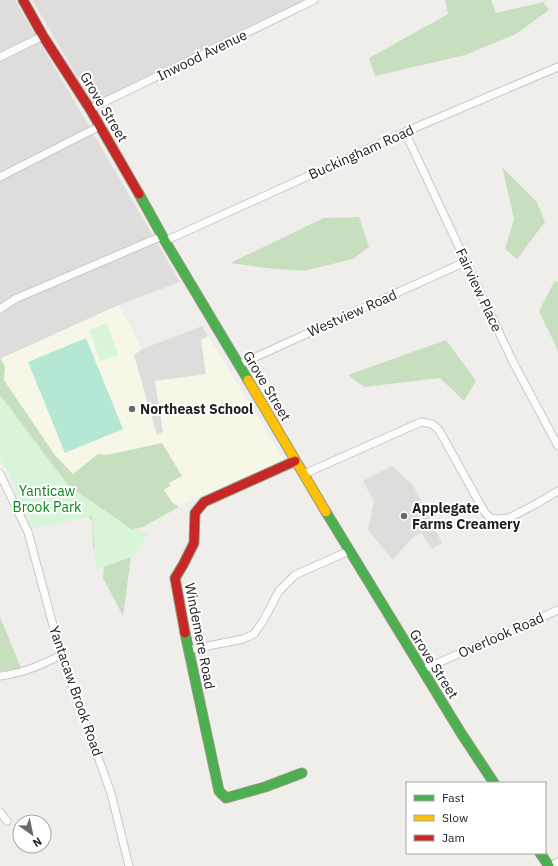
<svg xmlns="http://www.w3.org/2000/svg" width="558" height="866" font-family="'IBM Plex Sans',sans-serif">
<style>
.residential{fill:#dfdddb}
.education{fill:#f7f7e7}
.religious{fill:#dedddb}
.forest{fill:#c8dfbf}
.park{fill:#d8f5da}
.pitch{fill:#b5e7d5}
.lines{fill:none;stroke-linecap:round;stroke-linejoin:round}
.street-casing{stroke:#c8c8c6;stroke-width:9}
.fast-casing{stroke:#979a81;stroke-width:11}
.slow-casing{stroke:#979a81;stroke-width:11}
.jam-casing{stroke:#979a81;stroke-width:11}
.street{stroke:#fdfcfc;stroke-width:7}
.fast{stroke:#4caf50;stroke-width:9}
.slow{stroke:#ffc107;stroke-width:9}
.jam{stroke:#c62828;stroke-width:9}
.poi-dot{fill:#696967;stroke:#fff;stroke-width:1.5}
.labels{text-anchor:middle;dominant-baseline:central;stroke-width:4;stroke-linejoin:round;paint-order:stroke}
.street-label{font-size:14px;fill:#212121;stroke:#fff}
.poi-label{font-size:14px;font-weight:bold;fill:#212121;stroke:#fff;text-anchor:start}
.park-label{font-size:14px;fill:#09861c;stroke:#fff}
</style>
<rect width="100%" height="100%" fill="#f0eeea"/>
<!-- residential -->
<g class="residential">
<polygon points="0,0 15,0 180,282 119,305 0,359"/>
<polygon points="32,0 304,0 93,103"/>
</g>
<!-- education -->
<polygon class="education" points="119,305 142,349 202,326 284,460 185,503 179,507 68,485 0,395 0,359"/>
<!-- religious -->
<g class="religious">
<polygon points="202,326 208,336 201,340 206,374 155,381 163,432 157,435 134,355 142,349"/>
<polygon points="392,466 413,485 442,543 432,549 421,533 411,539 393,560 368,530 374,502 363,481"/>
</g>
<!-- forest -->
<g class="forest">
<polygon points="445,0 491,0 496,13 543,2 549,10 516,34 465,55 375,76 369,58 448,14"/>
<polygon points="502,167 537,202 545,222 517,259 505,249 514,219"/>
<polygon points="359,217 369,247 353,259 304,271 266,268 230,263 324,218"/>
<polygon points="558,281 558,351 539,311 554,282"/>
<polygon points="446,340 476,381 464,401 440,378 364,387 348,375"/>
<polygon points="0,359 1,359 5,367 4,380 54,454 73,474 98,454 107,455 162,443 182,476 169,483 170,486 164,490 172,502 179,507 143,527 132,529 138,530 141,534 132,549 123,616 103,578 105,555 93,548 92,521 82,508 0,458"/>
<polygon points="0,617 21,668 0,671"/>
</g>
<!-- park -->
<g class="park">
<polygon points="107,323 118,355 100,361 89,330"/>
<polygon points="0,395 68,485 131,529 148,533 136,555 96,570 92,516 31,529 24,509 9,474 0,458"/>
</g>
<!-- pitch -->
<polygon class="pitch" points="86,338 123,429 65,453 28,362"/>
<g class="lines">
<defs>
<g id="street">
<polyline points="0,57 43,36"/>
<polyline points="90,109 314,0"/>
<polyline points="405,132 513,362 558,446"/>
<polyline points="0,177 100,126"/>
<polyline points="165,241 405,132 558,67"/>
<polyline points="0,309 15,299 162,236"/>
<polyline points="238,365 465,262"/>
<polyline points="0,474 28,532 61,655 111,793 129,866"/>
<polyline points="304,474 421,422 432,424 439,430 484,511 490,518 497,519 509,518 536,504 558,491"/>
<polyline points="188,650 243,639 254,634 263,621 279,591 295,575 349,551"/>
<polyline points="422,670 558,610"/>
<path d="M0 676C21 674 42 665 61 655"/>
<polyline points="0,812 7,821"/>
<polyline points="551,866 558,862"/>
</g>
<g id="fast">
<polyline points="139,194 165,241 248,380"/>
<polyline points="326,512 461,733 494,783"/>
<polyline points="185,633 219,791 226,798 265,787 302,773"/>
<polyline points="540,853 549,866"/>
</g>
<polyline id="slow" points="248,380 326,512"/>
<g id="jam">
<polyline points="23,0 43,36 90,109 139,194"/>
<polyline points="185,633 175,578 183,565 194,543 195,513 204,502 295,461"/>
</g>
</defs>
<!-- street casing -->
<use href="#street" class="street-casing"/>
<!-- fast casing -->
<use href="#fast" class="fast-casing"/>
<!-- slow casing -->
<use href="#slow" class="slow-casing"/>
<!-- jam casing -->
<use href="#jam" class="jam-casing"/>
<!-- street -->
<use href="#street" class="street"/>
<!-- fast -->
<use href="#fast" class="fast"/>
<!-- slow -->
<use href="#slow" class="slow"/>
<!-- jam -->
<use href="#jam" class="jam"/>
</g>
<!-- markers -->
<g class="poi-dot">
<circle cx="132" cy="409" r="4"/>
<circle cx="404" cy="516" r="4"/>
</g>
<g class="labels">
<!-- street labels -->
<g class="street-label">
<text transform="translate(202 55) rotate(-26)">Inwood Avenue</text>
<text transform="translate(104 107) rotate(59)">Grove Street</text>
<text transform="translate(361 152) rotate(-24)">Buckingham Road</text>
<text transform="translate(479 290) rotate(65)">Fairview Place</text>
<text transform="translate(352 313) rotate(-24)">Westview Road</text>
<text transform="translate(267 386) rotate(59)">Grove Street</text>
<text transform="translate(501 635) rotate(-24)">Overlook Road</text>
<text transform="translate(200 636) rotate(79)">Windemere Road</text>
<text transform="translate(434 664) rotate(58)">Grove Street</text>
<text transform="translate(76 691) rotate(71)">Yantacaw Brook Road</text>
</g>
<!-- poi labels -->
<g class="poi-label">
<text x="140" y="409">Northeast School</text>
<text x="412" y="508">Applegate<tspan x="412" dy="16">Farms Creamery</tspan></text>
</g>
<!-- park labels -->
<g class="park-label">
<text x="47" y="491">Yanticaw<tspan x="47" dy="16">Brook Park</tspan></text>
</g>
</g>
<!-- legend -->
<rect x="406" y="782" width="140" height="72" fill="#ffffff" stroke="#a6a6a6"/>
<rect x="414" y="795" width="20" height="6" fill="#4caf50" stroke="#a6a6a6"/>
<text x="442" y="802" font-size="12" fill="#212121">Fast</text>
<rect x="414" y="815" width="20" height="6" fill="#ffc107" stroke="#a6a6a6"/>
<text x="442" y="822" font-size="12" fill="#212121">Slow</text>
<rect x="414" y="835" width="20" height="6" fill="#c62828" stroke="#a6a6a6"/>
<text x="442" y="842" font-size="12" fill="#212121">Jam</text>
<!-- north arrow -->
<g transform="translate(32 834) rotate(147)"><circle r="19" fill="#ffffff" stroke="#a6a6a6"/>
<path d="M0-3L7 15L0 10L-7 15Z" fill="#696967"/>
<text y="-6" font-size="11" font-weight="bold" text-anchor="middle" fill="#212121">N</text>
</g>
</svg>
